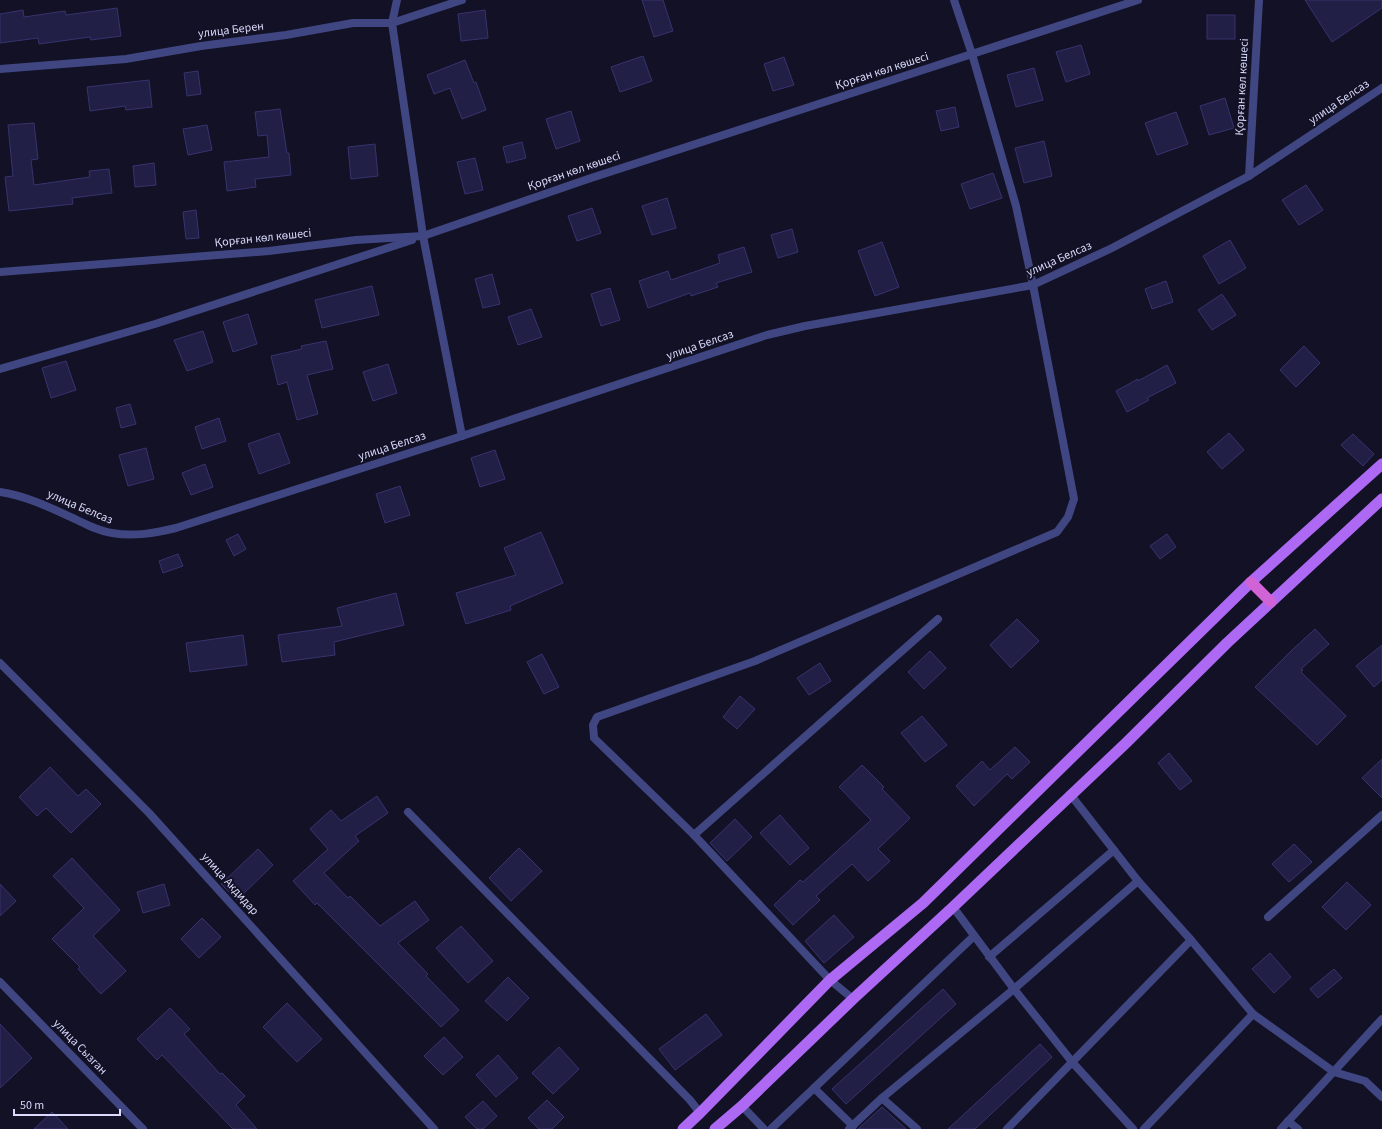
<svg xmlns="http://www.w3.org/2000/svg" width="1382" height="1129" font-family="'Source Sans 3',sans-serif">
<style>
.building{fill:#211f45;stroke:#37336f}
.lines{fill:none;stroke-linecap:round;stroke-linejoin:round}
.service{stroke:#404681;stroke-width:8}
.minor{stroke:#404681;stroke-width:8}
.primary{stroke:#ad69f3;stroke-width:11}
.trunk{stroke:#d064d6;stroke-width:11}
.labels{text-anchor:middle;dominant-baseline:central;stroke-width:4;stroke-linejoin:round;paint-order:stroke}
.street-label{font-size:12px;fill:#d9dafc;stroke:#121125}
</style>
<rect width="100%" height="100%" fill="#121125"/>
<!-- building -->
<g class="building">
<polygon points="642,0 663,0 673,31 654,37"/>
<polygon points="1305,0 1382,0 1382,8 1332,42"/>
<polygon points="117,8 121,36 91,40 90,37 39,44 38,38 0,43 0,14 23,10 24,17 65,11 66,15"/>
<polygon points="485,10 488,38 461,41 458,14"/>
<rect x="1207" y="15" width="28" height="24"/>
<polygon points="1081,45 1090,74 1066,82 1056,52"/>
<polygon points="643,56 652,81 620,92 611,67"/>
<polygon points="784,57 794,85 773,91 764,64"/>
<polygon points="465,60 474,83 476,82 486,110 462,119 450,88 434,94 427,75"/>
<polygon points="1034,68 1043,100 1016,107 1007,75"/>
<polygon points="198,71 201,94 187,96 184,73"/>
<polygon points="149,80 152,107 126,110 125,106 90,111 87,87"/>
<polygon points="1225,98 1234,128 1209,135 1200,106"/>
<polygon points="955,107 959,127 941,131 936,111"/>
<polygon points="280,109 287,153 289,153 291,175 255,179 256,187 227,191 224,162 269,157 267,135 258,136 255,112"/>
<polygon points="571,111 580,141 556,149 546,119"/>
<polygon points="1176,112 1188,144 1157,155 1145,123"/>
<polygon points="34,123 38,159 31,160 34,185 90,177 89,171 109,169 112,193 72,198 73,204 9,211 5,177 13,176 8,125"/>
<polygon points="207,125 212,150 188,155 183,129"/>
<polygon points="1044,141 1052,176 1024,183 1015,148"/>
<polygon points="522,142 526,158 507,163 503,147"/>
<polygon points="375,144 378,176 351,179 348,147"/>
<polygon points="475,158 483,190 465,194 457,162"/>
<polygon points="154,163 156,185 135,187 133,166"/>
<polygon points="993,173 1002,198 970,209 961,184"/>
<polygon points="1306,185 1323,210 1299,225 1282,200"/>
<polygon points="667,198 676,228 652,235 642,206"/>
<polygon points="592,208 601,233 577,241 568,216"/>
<polygon points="196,210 199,238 186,239 183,212"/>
<polygon points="792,229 798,252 778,258 771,235"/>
<polygon points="1230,240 1246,268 1219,284 1203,256"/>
<polygon points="882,242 899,287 875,296 858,251"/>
<polygon points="744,247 752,272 716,283 718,287 691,296 690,293 648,308 639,281 668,271 671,280 720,263 718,255"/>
<polygon points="492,274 500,304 483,308 475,279"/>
<polygon points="1166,281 1173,302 1152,309 1145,289"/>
<polygon points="372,286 379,315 322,328 315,300"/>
<polygon points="610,288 620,320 601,326 591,294"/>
<polygon points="1222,294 1236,315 1212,330 1198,310"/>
<polygon points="531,309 542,337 518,345 508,317"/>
<polygon points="248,314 257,344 233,352 223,322"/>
<polygon points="203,331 213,362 187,371 174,340"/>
<polygon points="326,341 333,369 307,375 318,414 297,420 287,382 278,385 271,356 302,349 301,346"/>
<polygon points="1304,346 1320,363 1296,387 1280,370"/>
<polygon points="66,361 76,390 51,398 42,368"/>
<polygon points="388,364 397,393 373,401 363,372"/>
<polygon points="1167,365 1176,383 1147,398 1149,400 1127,412 1116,391 1138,379 1138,381"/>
<polygon points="130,404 136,424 121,428 116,408"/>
<polygon points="219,418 226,441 202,449 195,427"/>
<polygon points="279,433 290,463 259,474 248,444"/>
<polygon points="1229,433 1244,450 1222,469 1207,452"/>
<polygon points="1353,434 1374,454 1363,466 1341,445"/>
<polygon points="146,448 154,479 128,486 119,455"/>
<polygon points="495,450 505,479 480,487 471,458"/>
<polygon points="205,464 213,487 191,495 182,473"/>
<polygon points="400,486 410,515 385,523 376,494"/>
<polygon points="541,532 563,583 510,606 511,610 466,624 456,593 516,575 504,548"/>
<polygon points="238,534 246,549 234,556 226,540"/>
<polygon points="1167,534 1176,547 1160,559 1150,546"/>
<polygon points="178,554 183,566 163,573 159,561"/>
<polygon points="396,593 404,625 334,642 335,655 282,662 278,635 342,626 337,608"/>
<polygon points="1017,619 1039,641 1011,668 990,645"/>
<polygon points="1315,629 1329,644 1301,669 1303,670 1301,672 1346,716 1317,745 1255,687 1291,651"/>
<polygon points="243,635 247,665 190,672 186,643"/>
<polygon points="1382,645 1382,680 1374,687 1356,666"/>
<polygon points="930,651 946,668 924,689 908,672"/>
<polygon points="542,654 559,687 544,694 527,662"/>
<polygon points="820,663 831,681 809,695 797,678"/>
<polygon points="740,696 755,709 737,729 723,717"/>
<polygon points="922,716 947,745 925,762 901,733"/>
<polygon points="1015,747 1030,762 1012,779 1007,774 974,806 956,786 982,761 990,770"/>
<polygon points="1169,753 1192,781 1180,790 1158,763"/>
<polygon points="1382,759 1382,798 1362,778"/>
<polygon points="862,765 884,787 882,789 910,818 878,849 890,861 868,881 852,864 816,896 820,900 793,925 774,905 800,880 803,882 871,820 839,787"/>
<polygon points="50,767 78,796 86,789 101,804 71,833 46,808 37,816 19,797"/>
<polygon points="377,796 388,813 355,836 359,841 324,873 348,898 350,896 380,926 415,901 429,920 398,943 428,974 426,976 459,1010 441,1027 317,903 315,905 293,881 328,849 310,829 331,810 341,821"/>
<polygon points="780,815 809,848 790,865 760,833"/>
<polygon points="735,819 752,837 727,861 710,843"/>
<polygon points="1294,844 1312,862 1289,882 1272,864"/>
<polygon points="519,848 542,871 511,901 489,878"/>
<polygon points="258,849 273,865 237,900 221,884"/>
<polygon points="72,858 120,910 93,936 126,971 101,994 78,969 80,967 52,939 84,908 53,876"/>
<polygon points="1347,882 1371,905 1346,930 1322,907"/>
<polygon points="0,884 16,901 0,916"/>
<polygon points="164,884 170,905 143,913 137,892"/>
<polygon points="834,915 854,937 824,963 805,941"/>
<polygon points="202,918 221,937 199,958 181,939"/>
<polygon points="461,926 493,961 468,983 436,948"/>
<polygon points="1270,953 1291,977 1274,993 1252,969"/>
<polygon points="1334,969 1342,978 1318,998 1310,989"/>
<polygon points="508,977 529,998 507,1021 485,1001"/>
<polygon points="943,989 956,1004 846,1104 832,1089"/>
<polygon points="287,1003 322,1039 297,1062 263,1027"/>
<polygon points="170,1008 190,1029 184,1034 220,1074 222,1073 245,1096 236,1105 257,1129 233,1129 162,1055 157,1060 137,1039"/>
<polygon points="706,1014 722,1035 675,1070 659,1049"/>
<polygon points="0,1024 32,1058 0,1088"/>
<polygon points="444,1037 463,1057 443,1075 424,1056"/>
<polygon points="1040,1044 1052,1057 975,1129 948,1129"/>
<polygon points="559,1047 579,1069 553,1094 532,1073"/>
<polygon points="498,1055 518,1078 496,1097 476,1075"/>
<polygon points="547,1100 564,1117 552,1129 539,1129 528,1118"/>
<polygon points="483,1101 497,1116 483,1129 477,1129 465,1117"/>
<polygon points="882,1107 906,1129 858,1129"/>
<polygon points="52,1112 68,1129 34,1129"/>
</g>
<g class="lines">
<!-- service -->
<g class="service">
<polyline points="1070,794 1138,881 1191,940 1253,1014 1334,1072 1365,1081 1382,1097"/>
<polyline points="953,907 1014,989 1073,1063 1133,1129"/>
<polyline points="1268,917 1382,815"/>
<polyline points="989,957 1114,850"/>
<polyline points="814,1088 853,1126"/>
<polyline points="742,1106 764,1129"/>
<polyline points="1288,1121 1298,1129"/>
<polyline points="771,1129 974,936"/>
<polyline points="849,1129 882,1098"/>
<polyline points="917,1129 882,1098 1014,989 1138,881"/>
<polyline points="1007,1129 1191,940"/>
<polyline points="1144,1129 1253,1014"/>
<polyline points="1281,1129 1382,1019"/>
</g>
<!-- minor -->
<g class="minor">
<polyline points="397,0 392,23 423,236 462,436"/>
<polyline points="0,69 126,59 201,46 286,35 353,23 392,23 462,0"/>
<polyline points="1249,176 1259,0"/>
<polyline points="0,272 269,251 356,240 423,236 588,179 1138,0"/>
<polyline points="0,369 155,324 412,240"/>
<path d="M0 492C27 496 51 508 75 519 87 525 99 531 112 533 134 537 155 533 176 528L462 436 767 335 805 326 1033 285 1112 248 1249 176 1382 88"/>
<polyline points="0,663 149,813 434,1129"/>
<polyline points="408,812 690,1100 700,1113"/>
<polyline points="694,835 938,619"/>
<polyline points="0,982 143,1129"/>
<polyline points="853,999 830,980 694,835 594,738 593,725 597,717 755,661 1057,532 1068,517 1074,499 1033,285 1016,206 972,54 954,0"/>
</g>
<!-- primary -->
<g class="primary">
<polyline points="683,1129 700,1113 830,980 923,903 1251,582 1382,464"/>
<polyline points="715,1129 742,1106 853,999 953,907 1126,743 1227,643 1382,499"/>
</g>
<!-- trunk -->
<polyline class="trunk" points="1251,582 1271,602"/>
</g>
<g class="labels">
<!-- street labels -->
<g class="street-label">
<text transform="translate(231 30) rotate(-7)">улица Берен</text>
<text transform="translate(882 71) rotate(-18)">Қорған көл көшесі</text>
<text transform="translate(1242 87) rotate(-87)">Қорған көл көшесі</text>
<text transform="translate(1339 102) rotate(-34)">улица Белсаз</text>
<text transform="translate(574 171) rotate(-19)">Қорған көл көшесі</text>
<text transform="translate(263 238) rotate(-6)">Қорған көл көшесі</text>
<text transform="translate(1059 259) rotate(-24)">улица Белсаз</text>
<text transform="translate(700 345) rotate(-19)">улица Белсаз</text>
<text transform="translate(392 446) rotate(-18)">улица Белсаз</text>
<text transform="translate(80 507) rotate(23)">улица Белсаз</text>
<text transform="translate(230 884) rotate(48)">улица Акдидар</text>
<text transform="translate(80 1047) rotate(46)">улица Сызган</text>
</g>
</g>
<!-- scale -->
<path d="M14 1109v6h106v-6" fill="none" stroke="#d9dafc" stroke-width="2"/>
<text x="20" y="1109" font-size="12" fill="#d9dafc" stroke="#121125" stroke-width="3" paint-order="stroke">50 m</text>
</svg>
